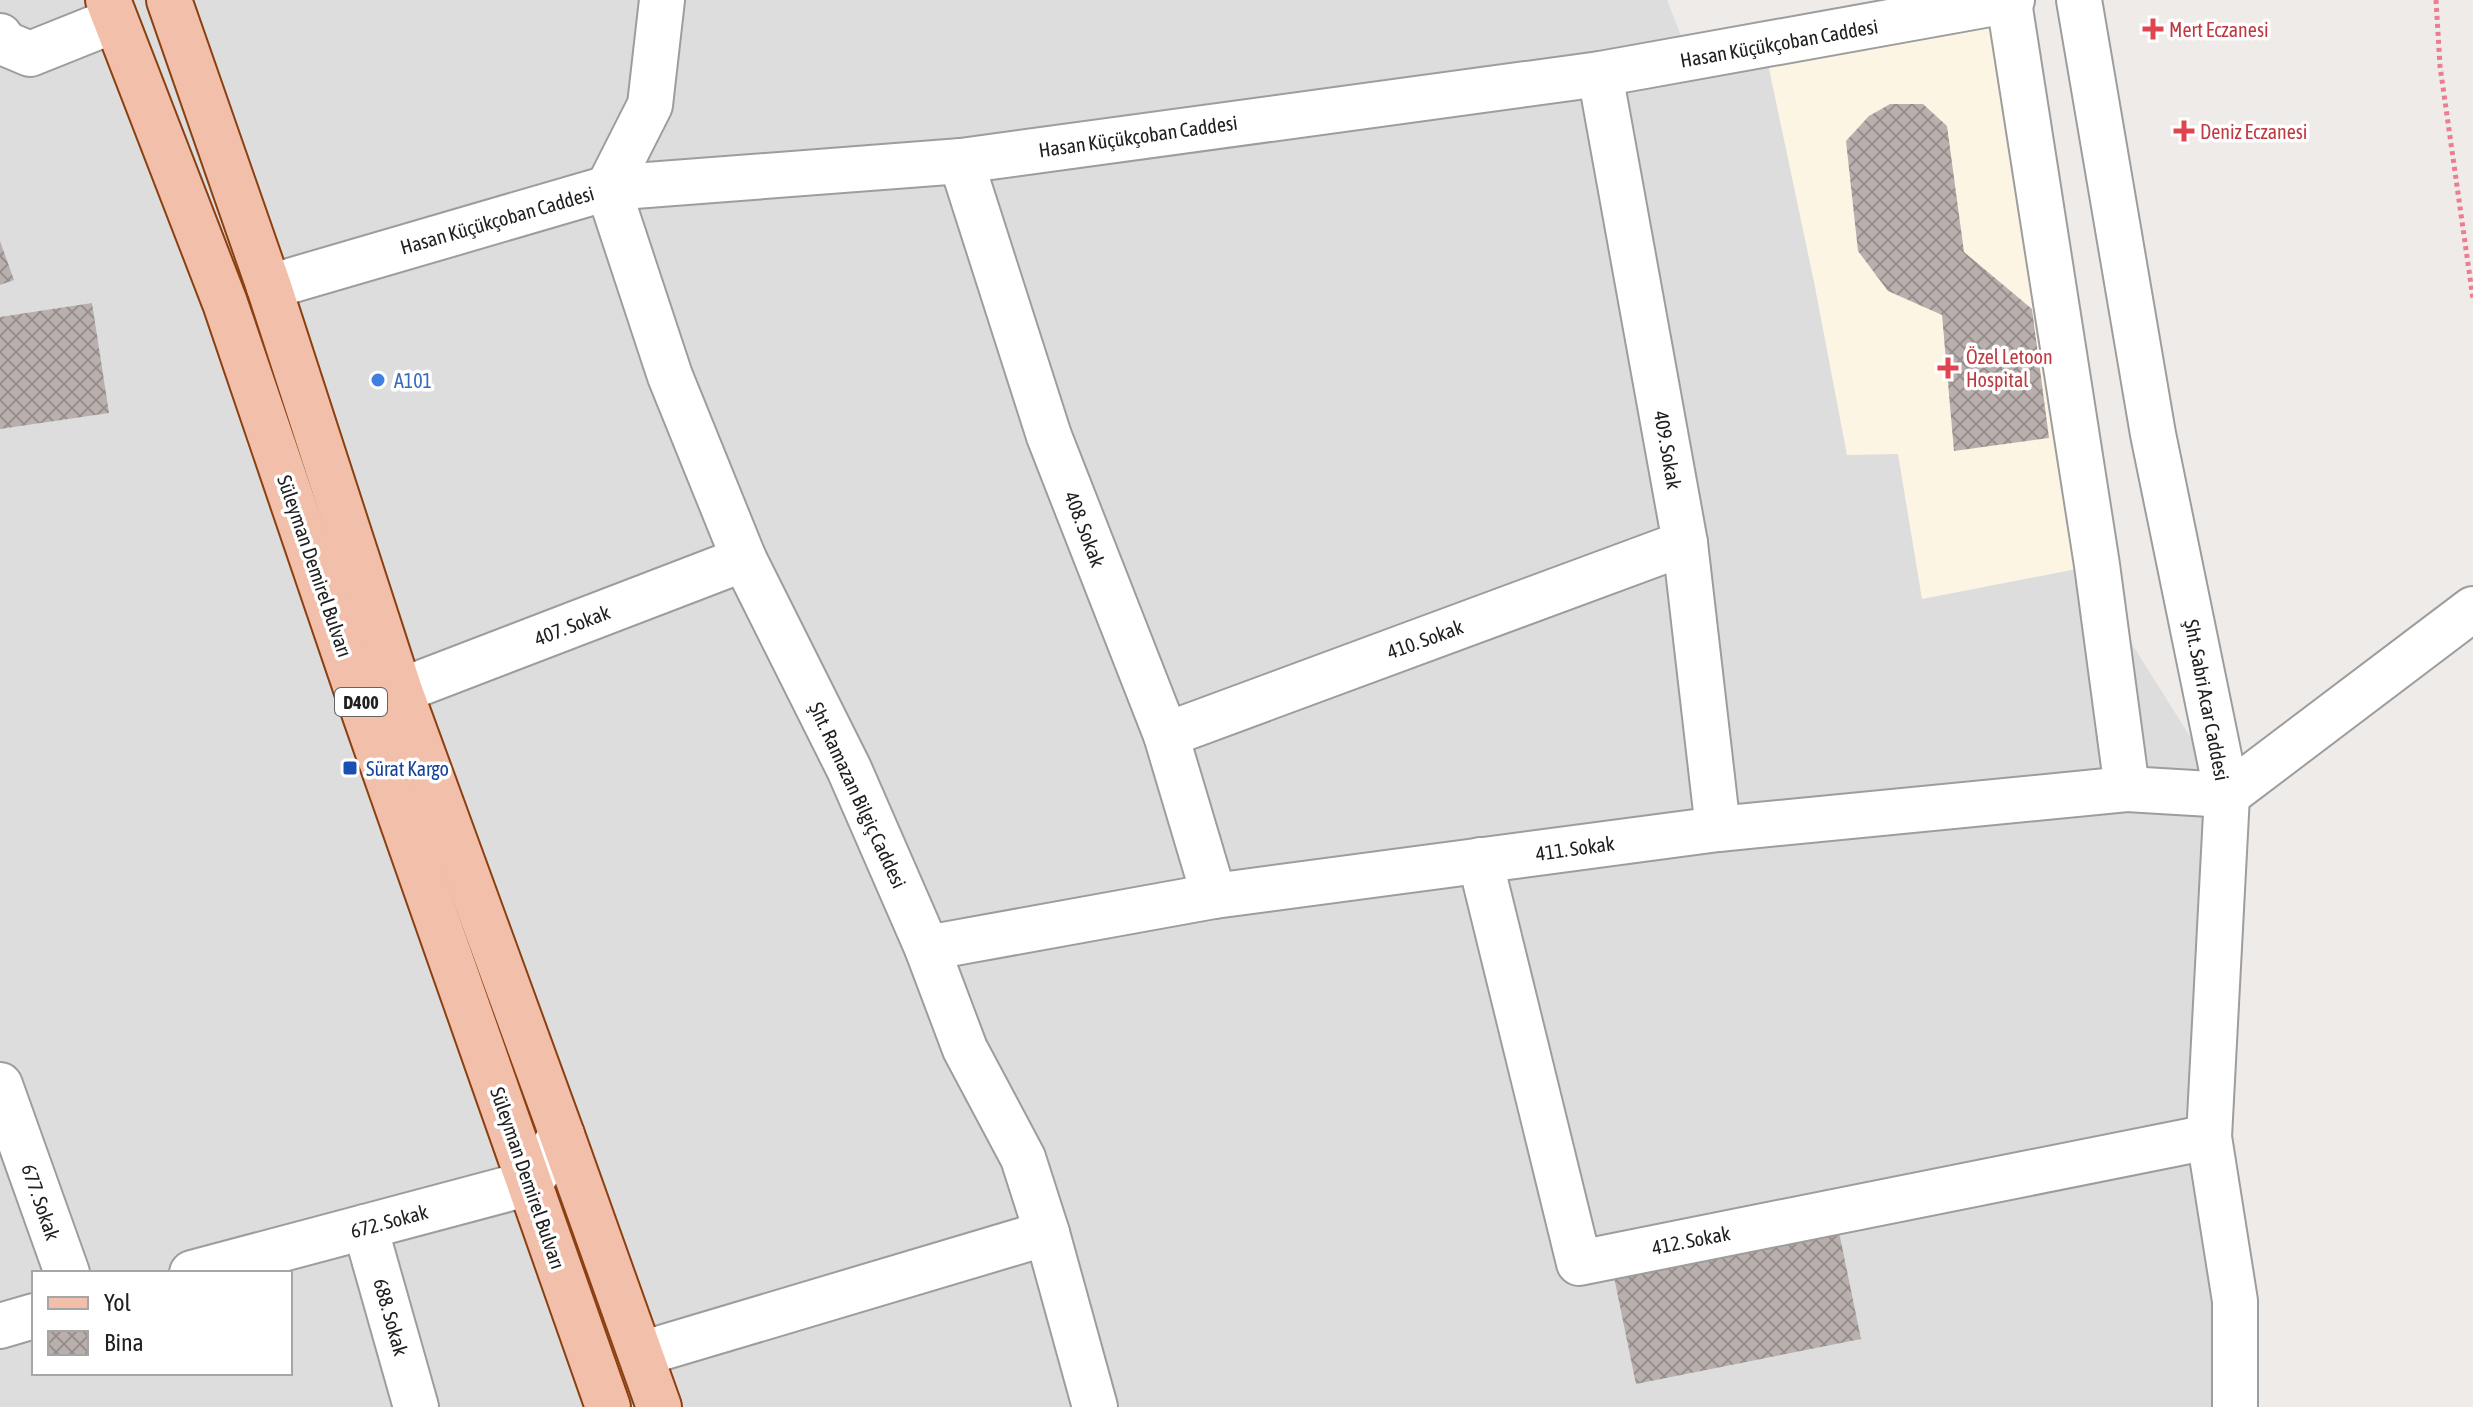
<svg xmlns="http://www.w3.org/2000/svg" width="2473" height="1407" font-family="'Asap Condensed',sans-serif">
<style>
.residential{fill:#dedddd;fill-rule:evenodd}
.education{fill:#fcf5e4}
.building{fill:url(#building-cross-hatch)}
.lines{fill:none;stroke-linecap:round;stroke-linejoin:round}
.street-casing{stroke:#9d9d9d;stroke-width:48}
.primary-casing{stroke:#8b4011;stroke-width:48}
.path{stroke:#eb7d91;stroke-width:5;stroke-dasharray:4 4;stroke-linecap:butt}
.street{stroke:#fff;stroke-width:44}
.primary{stroke:#f2bfaa;stroke-width:44}
.health-dot{fill:#e0444e;stroke:#fff;stroke-width:3}
.shop-dot{fill:#3f7fe0;stroke:#fff;stroke-width:3}
.transit-dot{fill:#1a4fb4;stroke:#fff;stroke-width:3}
.labels{text-anchor:middle;dominant-baseline:central;stroke-width:7;stroke-linejoin:round;paint-order:stroke}
.shield{fill:#fff;stroke:#636363;stroke-width:2}
.shield-label{font-size:18px;font-weight:bold;fill:#202020}
.health-label{font-size:20px;fill:#be3a42;stroke:#fff;text-anchor:start}
.street-label{font-size:20px;fill:#202020;stroke:#fff}
.shop-label{font-size:20px;fill:#366cbe;stroke:#fff;text-anchor:start}
.transit-label{font-size:20px;fill:#164399;stroke:#fff;text-anchor:start}
</style>
<defs>
<pattern id="building-cross-hatch" width="8" height="8" patternUnits="userSpaceOnUse" patternTransform="scale(2)"><rect width="8" height="8" fill="#b9b0ae"/><path d="M0 0l8 8M0 8l8-8" fill="none" stroke="#968f8d"/></pattern>
</defs>
<rect width="100%" height="100%" fill="#efebe8"/>
<!-- residential -->
<path class="residential" d="M0 0H1667L1690 59 2009 2 2101 595 2227 795 2235 1407H0ZM34 1273H290V1373H34Z"/>
<!-- education -->
<polygon class="education" points="2009,2 2097,565 1922,599 1898,454 1847,455 1814,282 1764,45"/>
<!-- building -->
<g class="building">
<polygon points="1890,104 1923,104 1947,126 1964,252 2032,309 2049,438 1954,451 1942,315 1888,291 1858,251 1846,141 1869,116"/>
<polygon points="0,241 14,280 0,285"/>
<polygon points="92,303 109,413 0,429 0,317"/>
<polygon points="1839,1232 1861,1339 1636,1384 1614,1277"/>
</g>
<g class="lines">
<defs>
<g id="street">
<polyline points="662,0 650,105 608,188 670,376 744,559 849,769 927,948 965,1049 1023,1158 1047,1233 1095,1407"/>
<polyline points="2079,0 2153,434 2227,795 2209,1137 2235,1301 2235,1407"/>
<polyline points="2009,2 2097,565 2127,789"/>
<polyline points="0,36 4,43 30,54 115,20"/>
<polyline points="1600,74 1685,543 1718,829"/>
<polyline points="961,161 1049,436 1166,735 1214,896"/>
<polyline points="269,287 608,188 961,161 1600,74 2012,0"/>
<polyline points="400,691 744,559"/>
<polyline points="1166,735 1685,543"/>
<polyline points="1480,860 1579,1263 2209,1137"/>
<polyline points="927,948 1214,896 1718,829 2127,789 2227,795 2473,609"/>
<polyline points="0,1085 67,1273"/>
<polyline points="365,1227 416,1407"/>
<polyline points="192,1273 530,1183 562,1135"/>
<polyline points="0,1326 34,1316"/>
<polyline points="641,1354 1047,1233"/>
</g>
<g id="primary">
<polyline points="108,0 225,303 366,718 608,1407"/>
<polyline points="169,0 269,287 400,691 562,1135 659,1407"/>
</g>
</defs>
<!-- street casing -->
<use href="#street" class="street-casing"/>
<!-- primary casing -->
<use href="#primary" class="primary-casing"/>
<!-- path -->
<polyline class="path" points="2436,0 2440,66 2473,299"/>
<!-- street -->
<use href="#street" class="street"/>
<!-- primary -->
<use href="#primary" class="primary"/>
</g>
<!-- markers -->
<g class="health-dot">
<path d="M2149 17h8v8h8v8h-8v8h-8v-8h-8v-8h8z"/>
<path d="M2180 119h8v8h8v8h-8v8h-8v-8h-8v-8h8z"/>
<path d="M1944 356h8v8h8v8h-8v8h-8v-8h-8v-8h8z"/>
</g>
<circle class="shop-dot" cx="378" cy="380" r="8"/>
<rect class="transit-dot" x="342" y="760" width="16" height="16" rx="4"/>
<g class="labels">
<!-- shield labels -->
<rect class="shield" x="335" y="688" width="52" height="28" rx="6"/>
<g class="shield-label">
<text x="361" y="702">D400</text>
</g>
<!-- health labels -->
<g class="health-label">
<text x="2169" y="29">Mert Eczanesi</text>
<text x="2200" y="131">Deniz Eczanesi</text>
<text x="1966" y="356">Özel Letoon<tspan x="1966" dy="23">Hospital</tspan></text>
</g>
<!-- street labels -->
<g class="street-label">
<text transform="translate(1779 43) rotate(-10)">Hasan Küçükçoban Caddesi</text>
<text transform="translate(1138 136) rotate(-8)">Hasan Küçükçoban Caddesi</text>
<text transform="translate(497 220) rotate(-16)">Hasan Küçükçoban Caddesi</text>
<text transform="translate(1668 450) rotate(80)">409. Sokak</text>
<text transform="translate(1085 529) rotate(69)">408. Sokak</text>
<text transform="translate(315 566) rotate(71)">Süleyman Demirel Bulvarı</text>
<text transform="translate(572 625) rotate(-21)">407. Sokak</text>
<text transform="translate(1425 639) rotate(-20)">410. Sokak</text>
<text transform="translate(2207 700) rotate(79)">Şht. Sabri Acar Caddesi</text>
<text transform="translate(858 795) rotate(65)">Şht. Ramazan Bilgiç Caddesi</text>
<text transform="translate(1575 848) rotate(-8)">411. Sokak</text>
<text transform="translate(528 1178) rotate(71)">Süleyman Demirel Bulvarı</text>
<text transform="translate(41 1202) rotate(71)">677. Sokak</text>
<text transform="translate(389 1221) rotate(-15)">672. Sokak</text>
<text transform="translate(1691 1240) rotate(-11)">412. Sokak</text>
<text transform="translate(391 1317) rotate(74)">688. Sokak</text>
</g>
<!-- shop labels -->
<g class="shop-label">
<text x="394" y="380">A101</text>
</g>
<!-- transit labels -->
<g class="transit-label">
<text x="366" y="768">Sürat Kargo</text>
</g>
</g>
<!-- legend -->
<rect x="32" y="1271" width="260" height="104" fill="#ffffff" stroke="#a6a6a6" stroke-width="2"/>
<rect x="48" y="1297" width="40" height="12" fill="#f2bfaa" stroke="#a6a6a6" stroke-width="2"/>
<text x="104" y="1311" font-size="24" fill="#202020">Yol</text>
<rect x="48" y="1331" width="40" height="24" fill="url(#building-cross-hatch)" stroke="#a6a6a6" stroke-width="2"/>
<text x="104" y="1351" font-size="24" fill="#202020">Bina</text>
</svg>
